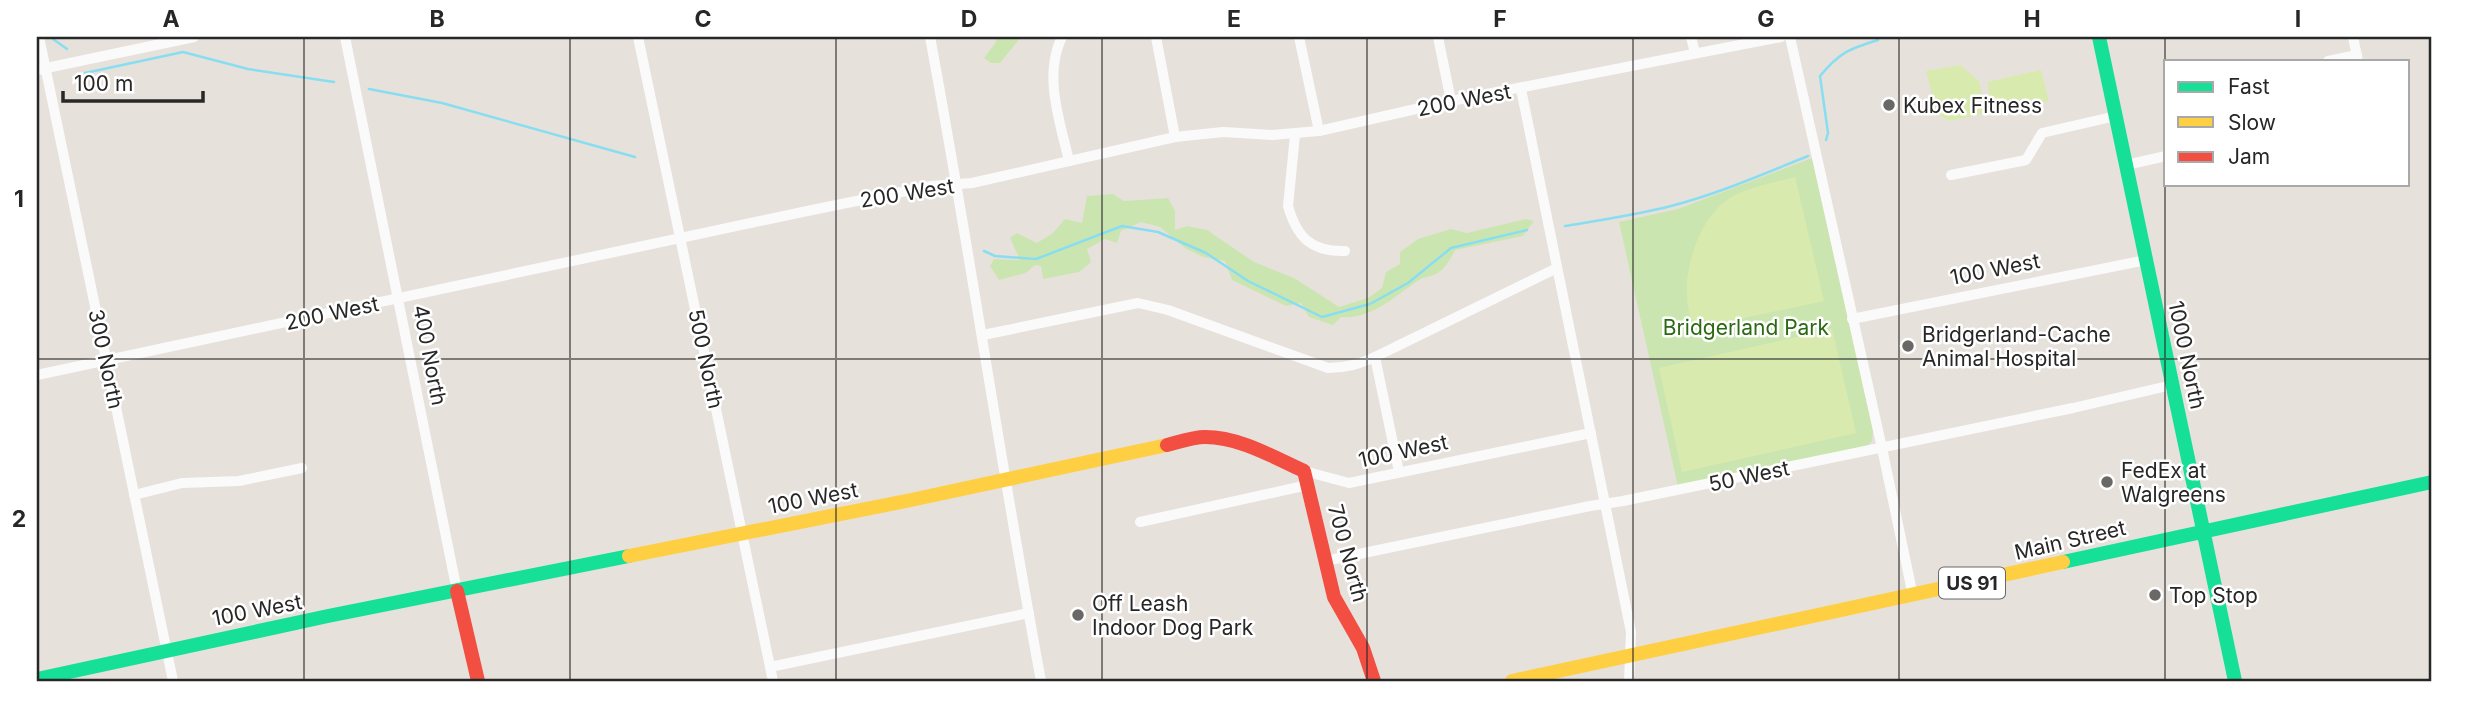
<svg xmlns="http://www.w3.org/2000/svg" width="2469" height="718" font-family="Inter,sans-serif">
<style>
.green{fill:#cbe5b1}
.pitch{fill:#d9eaae}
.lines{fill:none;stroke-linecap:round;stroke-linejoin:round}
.stream{stroke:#88def0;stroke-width:2.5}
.street{stroke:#fbfafa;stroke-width:10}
.fast{stroke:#16e098;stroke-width:14}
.slow{stroke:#ffcf43;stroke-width:14}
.jam{stroke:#f24e42;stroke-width:14}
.grid{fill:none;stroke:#272727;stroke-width:2;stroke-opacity:0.55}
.poi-dot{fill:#6a6866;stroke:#fff;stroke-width:2.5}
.labels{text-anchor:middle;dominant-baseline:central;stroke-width:5;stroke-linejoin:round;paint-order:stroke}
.shield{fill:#fff;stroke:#686868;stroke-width:2}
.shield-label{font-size:19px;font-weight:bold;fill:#272727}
.street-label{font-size:21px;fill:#272727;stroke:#fff}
.poi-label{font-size:21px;fill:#272727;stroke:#fff;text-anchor:start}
.park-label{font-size:21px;fill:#2c6913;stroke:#fff}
.neatline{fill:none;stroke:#272727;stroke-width:2.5}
.grid-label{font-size:23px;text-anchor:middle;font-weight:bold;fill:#272727}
</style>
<rect width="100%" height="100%" fill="#e7e1dc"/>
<!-- green -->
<g class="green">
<polygon points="996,37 1021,37 1000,63 991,63 984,58 996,42"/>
<polygon points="1812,158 1873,431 1872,441 1867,446 1678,487 1619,222 1678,209"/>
<path d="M1113 194 1124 201 1168 198 1175 211V230L1187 226 1207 230 1254 262 1294 278 1339 307 1368 298 1382 288 1386 272 1400 264V252L1418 239 1451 229 1467 233 1526 219 1534 221 1523 236 1455 250C1450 260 1444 271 1434 275 1428 277 1424 277 1419 280 1395 296 1371 320 1341 317L1333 325 1309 317 1301 303 1286 306 1232 280 1225 261 1203 257 1185 248 1160 227 1141 222 1121 231 1117 243 1105 239 1087 249 1091 262 1079 272 1043 279 1041 266 1035 265 1026 273 999 280 990 266 994 259 1020 260 1010 238 1017 233 1037 243 1053 233 1065 219 1082 223 1087 196Z"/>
</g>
<!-- pitch -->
<g class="pitch">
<polygon points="1960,65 1979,81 1986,113 1950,121 1937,114 1926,71"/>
<polygon points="2041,70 2049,101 1993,114 1987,82"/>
<path d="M1795 177 1824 301 1697 328C1687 317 1686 296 1687 281 1691 249 1705 210 1737 194 1755 186 1776 182 1795 177Z"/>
<polygon points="1832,329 1856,433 1682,472 1659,368"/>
</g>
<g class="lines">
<!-- stream -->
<g class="stream">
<polyline points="53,39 67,49"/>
<polyline points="85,73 183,52 248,69 334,82"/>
<polyline points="369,89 442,103 635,157"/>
<path d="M1826 140 1828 133 1820 76C1840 52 1849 49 1878 40"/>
<path d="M1565 226C1601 220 1636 215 1671 206 1718 194 1763 174 1808 156"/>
<polyline points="984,251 995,256 1036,259 1122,226 1158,232 1206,253 1248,281 1322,317 1370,304 1408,283 1451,248 1527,230"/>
</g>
<!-- street -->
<g class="street">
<polyline points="39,37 173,681"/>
<polyline points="345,37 457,591"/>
<polyline points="638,37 773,681"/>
<path d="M930 37C970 251 1001 467 1041 681"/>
<path d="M1062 37C1043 76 1060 121 1069 161"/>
<polyline points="1156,37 1175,137"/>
<polyline points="1299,37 1319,131"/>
<polyline points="1438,37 1451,101"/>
<polyline points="1691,37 1695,53"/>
<polyline points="1790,37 1882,448 1913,596"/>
<polyline points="2353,37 2358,61"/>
<polyline points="2328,61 2357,55"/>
<polyline points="37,70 194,37"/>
<polyline points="1521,89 1631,632 1629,681"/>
<path d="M1295 135 1288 206C1297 238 1312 252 1345 251"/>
<polyline points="2126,165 2166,156"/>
<polyline points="1951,175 2026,160 2042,133 2116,116"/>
<polyline points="1852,319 2146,260"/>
<path d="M983 335 1138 303 1168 310 1328 368C1346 368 1359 364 1375 357L1557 268"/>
<polyline points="1375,357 1399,472"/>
<polyline points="37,375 812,210 931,186 972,183 1175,137 1223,132 1272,135 1319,131 1451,101 1781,37"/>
<polyline points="1304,471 1349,483 1591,433"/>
<polyline points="134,495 182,483 239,481 302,468"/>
<polyline points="1140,522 1308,485"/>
<polyline points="1325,561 1590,506 1623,501 2073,408 2172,385"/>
<polyline points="770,667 1029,613"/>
</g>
<!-- fast -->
<g class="fast">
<polyline points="2099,37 2235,681"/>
<polyline points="2063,562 2432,482"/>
<polyline points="37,679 328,616 629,556"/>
</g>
<!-- slow -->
<g class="slow">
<polyline points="629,556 911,500 1167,445"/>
<polyline points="1512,681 2063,562"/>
</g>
<!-- jam -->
<g class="jam">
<path d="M1167 445C1179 442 1193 437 1205 437 1240 437 1273 457 1304 471L1334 597 1363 648 1374 681"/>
<polyline points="457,591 478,681"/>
</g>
</g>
<!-- grid -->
<path class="grid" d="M304 37V681M570 37V681M836 37V681M1102 37V681M1367 37V681M1633 37V681M1899 37V681M2165 37V681M37 359H2432"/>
<!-- markers -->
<g class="poi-dot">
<circle cx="1889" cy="105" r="7"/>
<circle cx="1908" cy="346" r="7"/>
<circle cx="2107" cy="482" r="7"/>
<circle cx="2155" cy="595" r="7"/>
<circle cx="1078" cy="615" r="7"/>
</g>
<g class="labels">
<!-- shield labels -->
<rect class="shield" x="1939" y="567.5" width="66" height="31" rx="5"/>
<g class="shield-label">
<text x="1972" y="583">US 91</text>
</g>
<!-- street labels -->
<g class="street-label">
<text transform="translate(1464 100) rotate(-11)">200 West</text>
<text transform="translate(907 193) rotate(-9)">200 West</text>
<text transform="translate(1995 269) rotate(-11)">100 West</text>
<text transform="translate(332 313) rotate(-12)">200 West</text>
<text transform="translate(430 355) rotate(79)">400 North</text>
<text transform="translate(2187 355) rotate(78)">1000 North</text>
<text transform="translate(106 359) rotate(78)">300 North</text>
<text transform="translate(706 359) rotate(78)">500 North</text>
<text transform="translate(1403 451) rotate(-12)">100 West</text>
<text transform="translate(1749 476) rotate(-12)">50 West</text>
<text transform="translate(813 498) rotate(-11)">100 West</text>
<text transform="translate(2070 540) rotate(-13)">Main Street</text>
<text transform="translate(1348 553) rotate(75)">700 North</text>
<text transform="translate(257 610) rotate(-11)">100 West</text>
</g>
<!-- poi labels -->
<g class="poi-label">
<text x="1903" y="105">Kubex Fitness</text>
<text x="1922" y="334">Bridgerland-Cache<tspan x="1922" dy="24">Animal Hospital</tspan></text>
<text x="2121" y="470">FedEx at<tspan x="2121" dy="24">Walgreens</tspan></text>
<text x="2169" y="595">Top Stop</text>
<text x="1092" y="603">Off Leash<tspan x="1092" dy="24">Indoor Dog Park</tspan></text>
</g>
<!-- park labels -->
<g class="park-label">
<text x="1746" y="327">Bridgerland Park</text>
</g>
</g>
<!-- border -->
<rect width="2469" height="718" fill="none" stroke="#ffffff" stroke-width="77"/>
<!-- legend -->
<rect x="2164" y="60" width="245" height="126" fill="#ffffff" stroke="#a9a9a9" stroke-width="2"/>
<rect x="2178" y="82" width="35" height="10" fill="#16e098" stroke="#a9a9a9" stroke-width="2"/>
<text x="2228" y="94" font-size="21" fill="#272727">Fast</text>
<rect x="2178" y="117" width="35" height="10" fill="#ffcf43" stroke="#a9a9a9" stroke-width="2"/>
<text x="2228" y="130" font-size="21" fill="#272727">Slow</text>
<rect x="2178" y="152" width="35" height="10" fill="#f24e42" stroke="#a9a9a9" stroke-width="2"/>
<text x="2228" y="164" font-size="21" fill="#272727">Jam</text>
<!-- scale -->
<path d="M63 91v10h140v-10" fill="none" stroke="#272727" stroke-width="3.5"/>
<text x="74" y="91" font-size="21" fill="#272727" stroke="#ffffff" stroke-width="5" paint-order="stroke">100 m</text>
<rect x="38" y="38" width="2392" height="642" class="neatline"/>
<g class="grid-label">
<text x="171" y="27">A</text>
<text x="437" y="27">B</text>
<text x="703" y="27">C</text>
<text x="969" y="27">D</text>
<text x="1234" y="27">E</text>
<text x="1500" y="27">F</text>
<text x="1766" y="27">G</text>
<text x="2032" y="27">H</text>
<text x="2298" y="27">I</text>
<text x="19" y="207">1</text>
<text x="19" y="527">2</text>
</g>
</svg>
